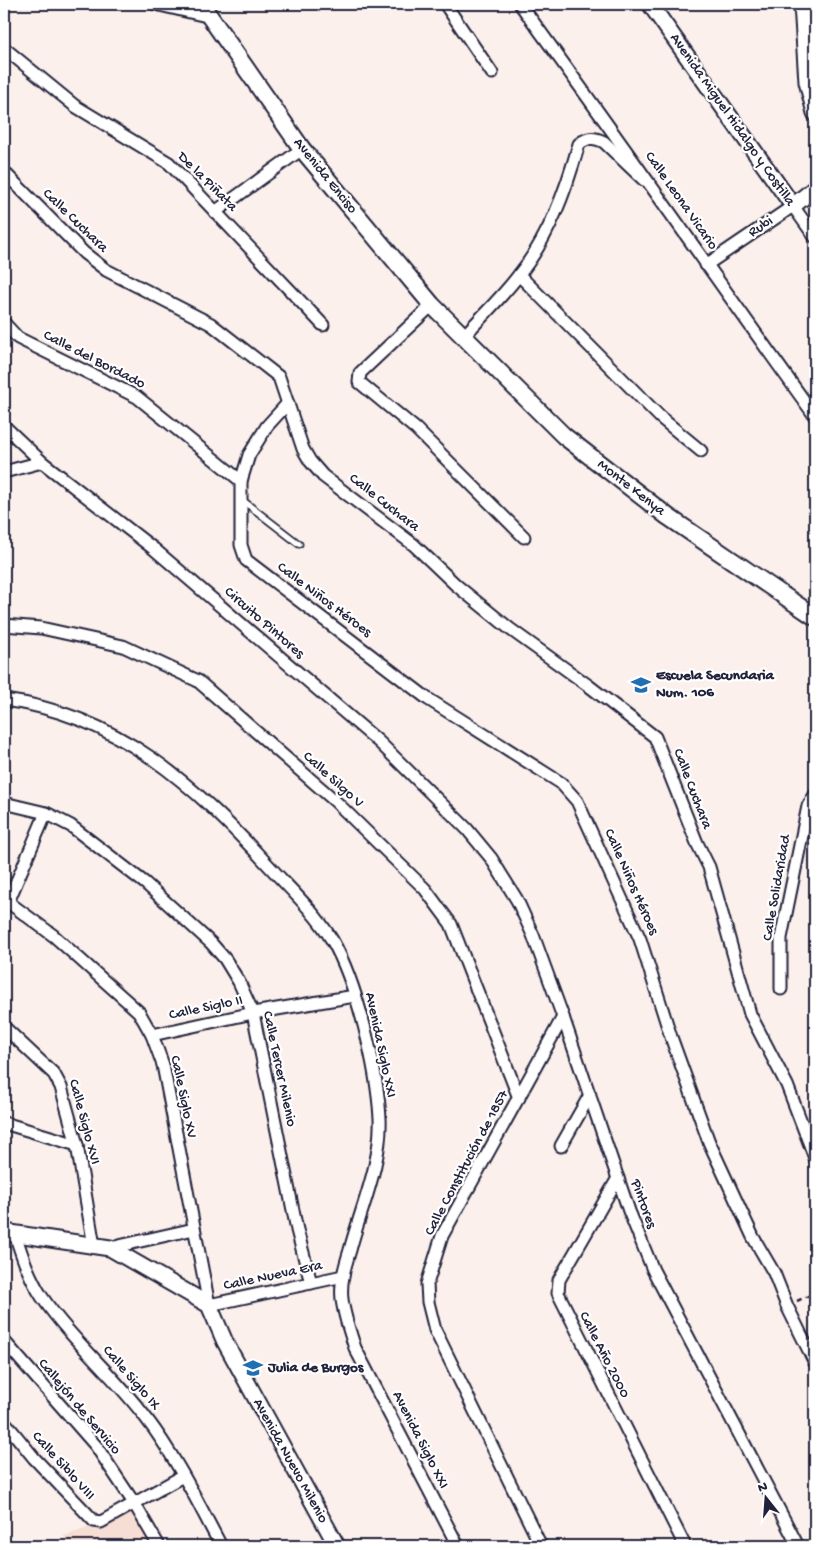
<svg xmlns="http://www.w3.org/2000/svg" width="819" height="1550" font-family="'Gochi Hand',sans-serif">
<style>
.built{fill:#f6ded5}
.lines{fill:none;stroke-linecap:round;stroke-linejoin:round}
.service-casing{stroke:#22223b;stroke-width:9}
.minor-casing{stroke:#22223b;stroke-width:15}
.tertiary-casing{stroke:#22223b;stroke-width:19}
.secondary-casing{stroke:#22223b;stroke-width:20}
.path{stroke:#22223b;stroke-width:2.5;stroke-dasharray:5 4;stroke-linecap:butt}
.service{stroke:#fff;stroke-width:5.5}
.minor{stroke:#fff;stroke-width:11}
.tertiary{stroke:#fff;stroke-width:15}
.secondary{stroke:#fff;stroke-width:16}
.labels{text-anchor:middle;dominant-baseline:central;stroke-width:4.5;stroke-linejoin:round;paint-order:stroke}
.street-label{font-size:15px;fill:#22223b;stroke:#fff}
.poi-label{font-size:15px;font-weight:bold;fill:#22223b;stroke:#fff;text-anchor:start}
</style>
<rect width="100%" height="100%" fill="#fbf0ec"/>
<filter id="ink" filterUnits="userSpaceOnUse"><feTurbulence type="fractalNoise" baseFrequency=".02" numOctaves="2"/><feDisplacementMap in="SourceGraphic" scale="10" xChannelSelector="R" yChannelSelector="G"/><feConvolveMatrix kernelMatrix="1 2 1 2 8 2 1 2 1" color-interpolation-filters="sRGB"/></filter>
<g filter="url(#ink)">
<!-- built -->
<polygon class="built" points="136,1511 157,1546 69,1546 64,1536"/>
<g class="lines">
<defs>
<polyline id="service" points="242,500 299,544"/>
<g id="minor">
<polyline points="155,4 211,17"/>
<polyline points="445,4 492,73"/>
<path d="M520 4C620 140 716 279 815 416"/>
<polyline points="4,48 75,106 169,163 323,325"/>
<polyline points="4,172 84,253 106,270 211,324 279,377 303,449 310,461 323,476 414,545 456,585 510,629 589,686 655,737 697,843 709,867 750,1014 787,1085 815,1158"/>
<polyline points="215,212 302,149"/>
<polyline points="706,265 793,206 815,237"/>
<polyline points="519,275 661,418 701,451"/>
<polyline points="432,305 360,373 359,382 416,429 524,537"/>
<polyline points="4,323 18,338 137,397 241,481"/>
<path d="M464 336C482 316 502 297 518 276 549 238 566 190 579 144 588 137 594 137 604 142L644 180"/>
<polyline points="288,403 267,426 249,455 241,481 241,545 246,560 428,699 561,783 577,801 640,939 671,1037 709,1142 753,1237 774,1273 787,1306 815,1363"/>
<polyline points="4,426 42,462 154,549 379,742 467,829 491,858 517,900 533,935 563,1017 629,1211 653,1270 798,1546"/>
<polyline points="4,472 42,462"/>
<polyline points="4,625 41,628 123,646 198,681 334,800 425,889 451,924 519,1098"/>
<path d="M4 700C119 715 193 784 269 866 291 890 315 912 332 940 357 983 377 1068 380 1118 382 1162 361 1208 350 1250 345 1266 340 1282 342 1299 344 1316 350 1332 355 1348L458 1546"/>
<polyline points="4,803 46,813 71,826 145,883 211,943 225,959 239,982 253,1013 297,1230 311,1283"/>
<polyline points="4,902 8,902 54,936 139,1012 152,1035 163,1065 209,1305 343,1276"/>
<polyline points="8,902 46,813"/>
<polyline points="781,989 781,938 808,806 815,795"/>
<polyline points="4,1027 54,1074 61,1087 77,1145 94,1246"/>
<polyline points="152,1035 253,1013 355,996"/>
<polyline points="4,1123 77,1145"/>
<polyline points="561,1146 590,1095"/>
<polyline points="618,1178 559,1280 558,1293 685,1546"/>
<path d="M15 1234C22 1256 29 1277 42 1297 72 1341 114 1375 146 1418 176 1457 198 1503 221 1546"/>
<polyline points="110,1248 194,1229"/>
<polyline points="4,1341 96,1446 134,1503 159,1546"/>
<polyline points="4,1421 34,1458 94,1521 101,1522 183,1476"/>
<polyline points="541,1546 435,1330 428,1302 427,1284 442,1236 563,1017"/>
</g>
<g id="tertiary">
<polyline points="650,4 793,206 815,188"/>
<polyline points="802,4 807,82 815,113"/>
<polyline points="4,1232 110,1248 209,1305 225,1342 337,1546"/>
</g>
<polyline id="secondary" points="201,4 302,149 432,305 564,436 667,516 815,617"/>
</defs>
<!-- service casing -->
<use href="#service" class="service-casing"/>
<!-- minor casing -->
<use href="#minor" class="minor-casing"/>
<!-- tertiary casing -->
<use href="#tertiary" class="tertiary-casing"/>
<!-- secondary casing -->
<use href="#secondary" class="secondary-casing"/>
<!-- path -->
<polyline class="path" points="797,1301 815,1293"/>
<!-- service -->
<use href="#service" class="service"/>
<!-- minor -->
<use href="#minor" class="minor"/>
<!-- tertiary -->
<use href="#tertiary" class="tertiary"/>
<!-- secondary -->
<use href="#secondary" class="secondary"/>
</g>
</g>
<!-- icons -->
<defs>
<symbol id="school-bare" viewBox="-9 -9 18 18"><path d="M0-5L7-2L0 1L-7-2ZM-4 1L0 2.5L4 1V4Q0 6-4 4Z" fill="#1f6fb2" stroke="#fff" stroke-width="2.5" paint-order="stroke"/></symbol>
</defs>
<g fill-rule="evenodd">
<use href="#school-bare" x="627" y="671" width="28" height="28"/>
<use href="#school-bare" x="239" y="1354" width="28" height="28"/>
</g>
<g class="labels">
<!-- street labels -->
<g class="street-label">
<text transform="translate(732 120) rotate(55)">Avenida Miguel Hidalgo y Costilla</text>
<text transform="translate(325 176) rotate(51)">Avenida Enciso</text>
<text transform="translate(207 182) rotate(45)">De la Piñata</text>
<text transform="translate(681 201) rotate(55)">Calle Leona Vicario</text>
<text transform="translate(75 221) rotate(44)">Calle Cuchara</text>
<text transform="translate(761 227) rotate(-34)">Rubi</text>
<text transform="translate(94 360) rotate(27)">Calle del Bordado</text>
<text transform="translate(631 488) rotate(38)">Monte Kenya</text>
<text transform="translate(384 503) rotate(38)">Calle Cuchara</text>
<text transform="translate(324 600) rotate(37)">Calle Niños Héroes</text>
<text transform="translate(264 623) rotate(41)">Circuito Pintores</text>
<text transform="translate(333 780) rotate(42)">Calle Silgo V</text>
<text transform="translate(692 789) rotate(69)">Calle Cuchara</text>
<text transform="translate(631 882) rotate(66)">Calle Niños Héroes</text>
<text transform="translate(777 888) rotate(-80)">Calle Solidaridad</text>
<text transform="translate(206 1008) rotate(-12)">Calle Siglo II</text>
<text transform="translate(380 1045) rotate(78)">Avenida Siglo XXI</text>
<text transform="translate(279 1069) rotate(78)">Calle Tercer Milenio</text>
<text transform="translate(183 1097) rotate(78)">Calle Siglo XV</text>
<text transform="translate(84 1122) rotate(75)">Calle Siglo XVI</text>
<text transform="translate(467 1163) rotate(-62)">Calle Constitución de 1857</text>
<text transform="translate(643 1204) rotate(70)">Pintores</text>
<text transform="translate(273 1276) rotate(-12)">Calle Nueva Era</text>
<text transform="translate(604 1355) rotate(63)">Calle Año 2000</text>
<text transform="translate(131 1378) rotate(49)">Calle Siglo IX</text>
<text transform="translate(79 1407) rotate(50)">Callejón de Servicio</text>
<text transform="translate(420 1440) rotate(63)">Avenida Siglo XXI</text>
<text transform="translate(290 1461) rotate(61)">Avenida Nuevo Milenio</text>
<text transform="translate(63 1466) rotate(48)">Calle Siblo VIII</text>
</g>
<!-- poi labels -->
<g class="poi-label">
<text x="656" y="676">Escuela Secundaria<tspan x="656" dy="17">Num. 106</tspan></text>
<text x="268" y="1368">Julia de Burgos</text>
</g>
</g>
<!-- margin -->
<rect width="819" height="1550" fill="none" stroke="#fff" stroke-width="20"/>
<rect x="10" y="10" width="799" height="1530" fill="none" stroke="#22223b" stroke-width="2" filter="url(#ink)"/>
<!-- north arrow -->
<g transform="translate(766 1498) rotate(343)" stroke="#ffffff" stroke-width="4" paint-order="stroke">
<path d="M0-4L9 19L0 12L-9 19Z" fill="#22223b"/>
<text y="-8" font-size="14" font-weight="bold" text-anchor="middle" fill="#22223b">N</text>
</g>
</svg>
